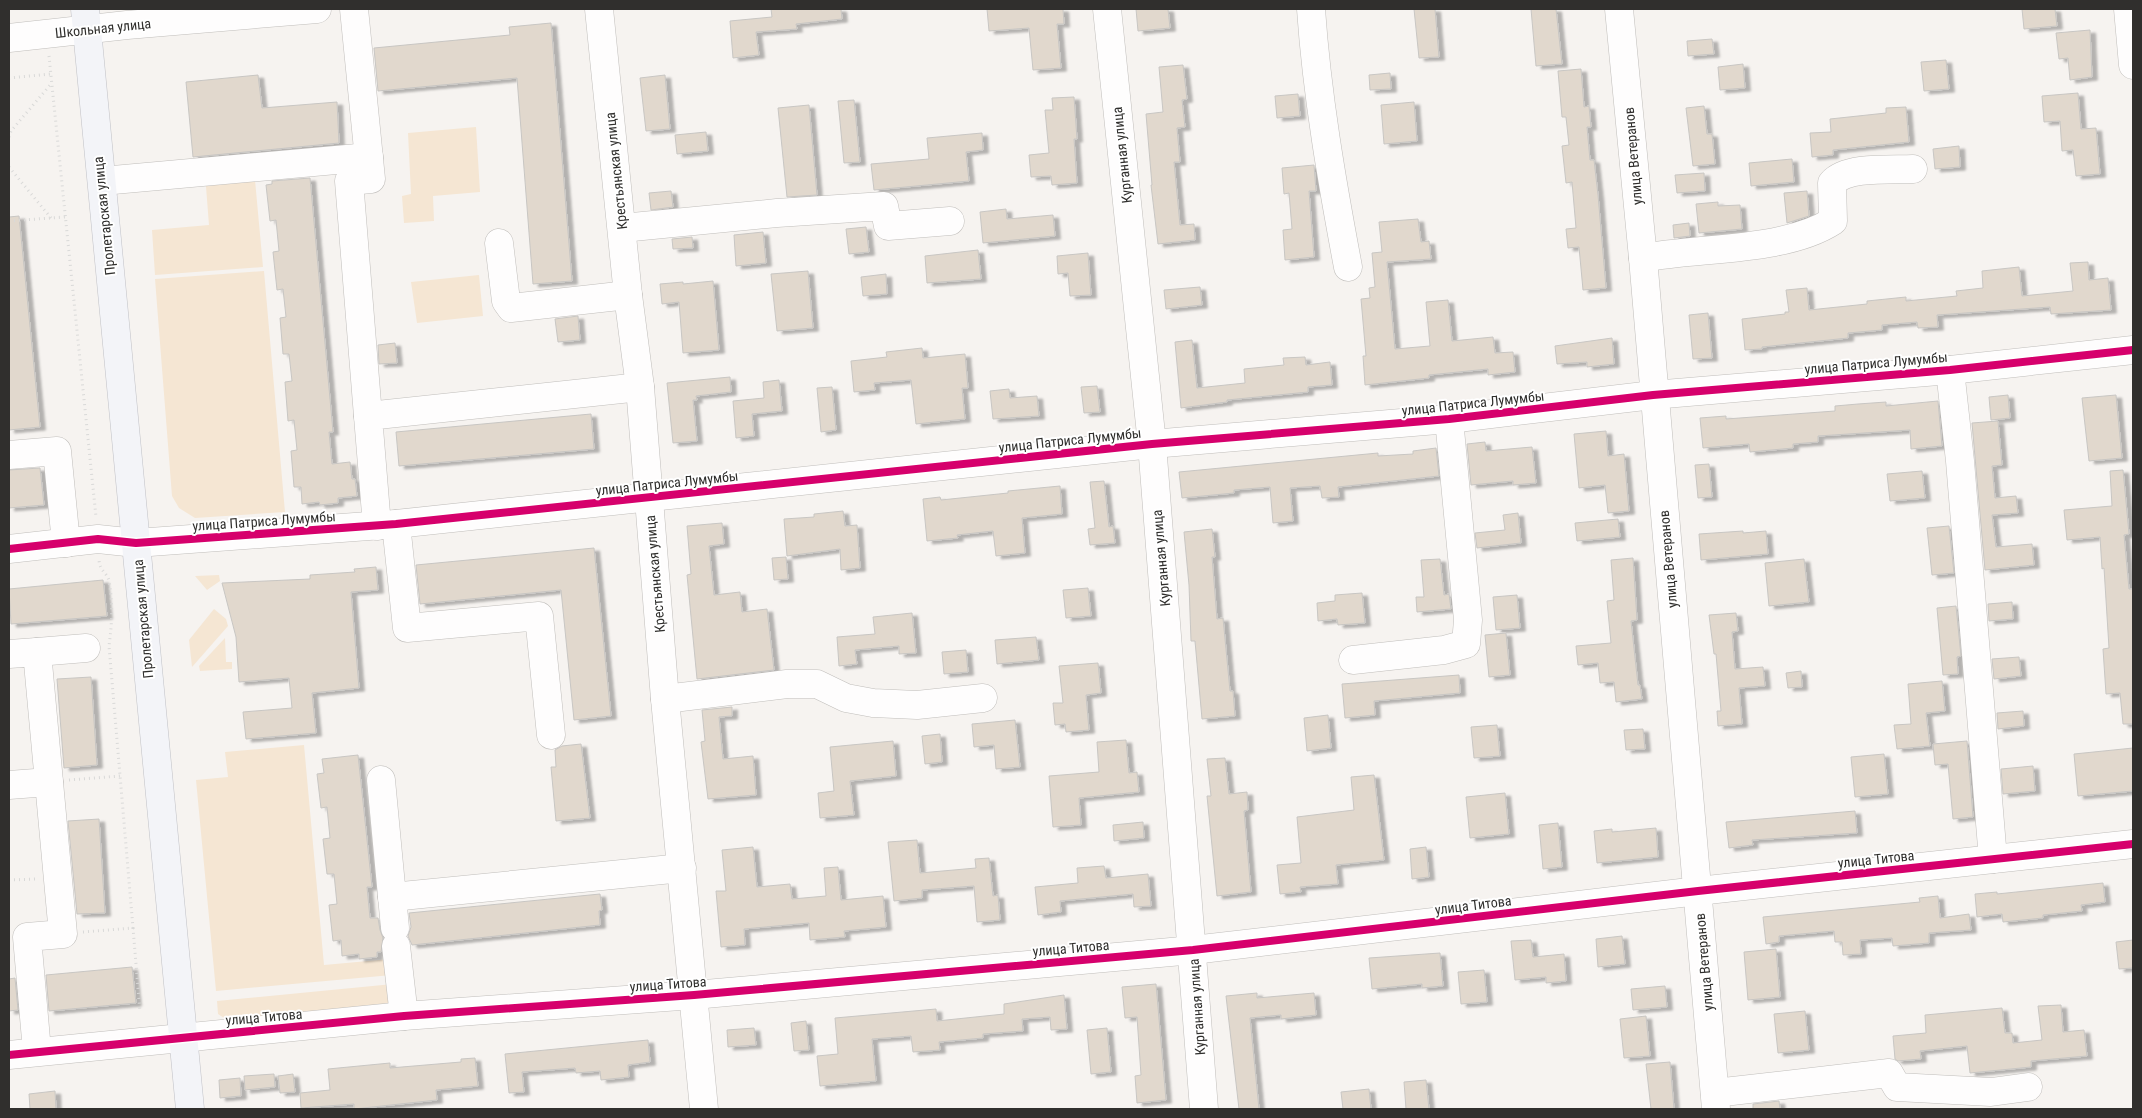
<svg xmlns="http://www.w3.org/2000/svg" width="2142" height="1118" font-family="'Roboto Condensed',sans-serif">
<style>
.green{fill:#f5e6d3}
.building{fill:#e1d8cd;stroke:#c8c6c3;filter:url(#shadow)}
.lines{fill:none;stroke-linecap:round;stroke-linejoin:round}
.minor-casing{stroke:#c0bebb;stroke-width:29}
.major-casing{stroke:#c0c1c6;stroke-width:29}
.path{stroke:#d9d9d8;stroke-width:3;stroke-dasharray:1 4;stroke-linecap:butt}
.minor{stroke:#fefdfd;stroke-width:28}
.major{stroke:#f3f4f8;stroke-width:28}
.cycleway-casing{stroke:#fff;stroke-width:11}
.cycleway{stroke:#d6006c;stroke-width:8}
.labels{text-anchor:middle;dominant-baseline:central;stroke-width:4;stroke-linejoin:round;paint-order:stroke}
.street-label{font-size:14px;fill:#302f2d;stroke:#fff}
</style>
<defs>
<filter id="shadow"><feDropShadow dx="5.5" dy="3" stdDeviation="1" flood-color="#0004"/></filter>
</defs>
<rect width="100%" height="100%" fill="#f6f3f0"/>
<!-- green -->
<g class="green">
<polygon points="476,127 480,192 433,196 434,221 404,223 402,196 411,194 408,133"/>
<polygon points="254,169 263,267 155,275 152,230 209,225 205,174"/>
<polygon points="264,271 285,512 195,518 179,508 172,496 155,279"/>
<polygon points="479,275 483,316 417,323 411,282"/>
<polygon points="219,575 220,581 207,590 195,576"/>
<polygon points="214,609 226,619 228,626 192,667 189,640"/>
<polygon points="225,638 226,662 232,662 232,669 200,671 199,666"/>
<polygon points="304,745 324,965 390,959 392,975 216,991 196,780 228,777 225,752"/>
<polygon points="393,984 395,1007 230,1022 218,1014 217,1001"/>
</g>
<!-- building -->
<g class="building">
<polygon points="771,9 841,9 842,19 796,24 797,29 756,32 759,55 733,58 730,21 772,17"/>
<polygon points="987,9 1063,9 1064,24 1057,24 1061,68 1033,70 1029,28 989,31"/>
<polygon points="1136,9 1168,9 1170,28 1138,31"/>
<polygon points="1414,9 1435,9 1439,57 1419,58"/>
<polygon points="1531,9 1556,9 1562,64 1536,66"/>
<polygon points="2022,9 2055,9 2057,26 2024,29"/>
<polygon points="551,23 572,281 533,284 517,78 378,91 374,48 510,35 509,27"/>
<polygon points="2090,30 2092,77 2070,80 2068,58 2059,59 2056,33"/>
<polygon points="1712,39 1714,54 1688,56 1687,41"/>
<polygon points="1946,60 1949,89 1924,91 1921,62"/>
<polygon points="1743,64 1745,88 1720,90 1718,67"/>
<polygon points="1183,65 1187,99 1182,100 1185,127 1177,128 1180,162 1174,162 1180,225 1194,224 1195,240 1158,244 1151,185 1152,185 1146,114 1163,112 1159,67"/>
<polygon points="1581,69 1584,107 1589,106 1591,127 1587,127 1590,160 1594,160 1598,195 1606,288 1583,290 1579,247 1568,248 1566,229 1576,228 1572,182 1566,183 1562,146 1569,145 1566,117 1562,117 1558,71"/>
<polygon points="1390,73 1391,89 1370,90 1369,75"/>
<polygon points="258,75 262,108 337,102 339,143 193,157 186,82"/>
<polygon points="665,75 670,129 646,131 640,78"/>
<polygon points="2078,93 2081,129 2096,128 2100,174 2076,176 2073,150 2062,151 2060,121 2044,122 2042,96"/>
<polygon points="1298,94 1300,116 1277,118 1275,96"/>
<polygon points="1074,97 1077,139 1074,139 1077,183 1052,185 1051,176 1031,177 1029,155 1049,153 1045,110 1053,110 1052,98"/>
<polygon points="854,100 860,162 844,163 838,101"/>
<polygon points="1414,102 1417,141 1384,144 1381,105"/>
<polygon points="809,105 817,195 787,197 778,108"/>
<polygon points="1704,106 1707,134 1712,134 1715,164 1693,166 1686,108"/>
<polygon points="1906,107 1909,142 1833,150 1833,155 1812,157 1810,133 1831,132 1830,119 1886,113 1886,108"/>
<polygon points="706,132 708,151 677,154 675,135"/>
<polygon points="982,133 983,150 966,152 969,181 874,190 871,164 929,159 927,138"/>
<polygon points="1959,146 1960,167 1935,169 1933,149"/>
<polygon points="1792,159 1794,182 1751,186 1749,163"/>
<polygon points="1314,165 1316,191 1309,191 1314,257 1285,260 1283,230 1292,229 1289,193 1284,194 1282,168"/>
<polygon points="1704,173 1705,191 1677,193 1675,175"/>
<polygon points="310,178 333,432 329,432 332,464 350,462 352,479 355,479 357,496 338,498 338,503 320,505 319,502 302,504 301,487 294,487 291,451 297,450 294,420 288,421 285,382 292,381 289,354 283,354 280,318 286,317 283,289 277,290 273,252 279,251 276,220 270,221 266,185 272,184 272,181"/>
<polygon points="671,191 673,207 651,210 649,193"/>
<polygon points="1807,191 1809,216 1787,223 1784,193"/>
<polygon points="1718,202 1718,206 1740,205 1742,229 1699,233 1696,204"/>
<polygon points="1006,209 1007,219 1053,215 1055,236 983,243 980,212"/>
<polygon points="19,216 40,427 9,430 9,217"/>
<polygon points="1418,219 1421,242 1429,241 1431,259 1387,262 1395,349 1430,346 1426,302 1448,300 1452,341 1493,337 1495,353 1513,352 1515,372 1488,375 1488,369 1429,375 1429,378 1365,385 1363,356 1366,356 1361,299 1370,298 1369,288 1375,287 1372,253 1382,252 1379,222"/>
<polygon points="1689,223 1690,236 1674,238 1673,225"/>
<polygon points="866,227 869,252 849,254 846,229"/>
<polygon points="763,232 766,263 736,266 734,235"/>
<polygon points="692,237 693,248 673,249 672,239"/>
<polygon points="978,250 981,279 927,283 925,256"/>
<polygon points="1088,253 1091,295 1070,296 1068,273 1058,274 1057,256"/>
<polygon points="2088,262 2089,280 2108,278 2111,310 2051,314 2050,307 1937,315 1938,327 1918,328 1917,322 1882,325 1882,330 1848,333 1848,338 1762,347 1762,349 1745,350 1742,319 1785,314 1785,312 1789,312 1786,290 1807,288 1809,310 1867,304 1867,301 1906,297 1906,301 1957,296 1956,291 1983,288 1982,271 2019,267 2022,296 2073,291 2070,263"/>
<polygon points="808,271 813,328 777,331 771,274"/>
<polygon points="886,274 887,294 863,296 861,277"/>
<polygon points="713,281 719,350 683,353 679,302 662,304 660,284 683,282 683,284"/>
<polygon points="1200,287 1202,305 1166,309 1164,290"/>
<polygon points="1708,313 1712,358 1693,359 1689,315"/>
<polygon points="578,316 580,340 558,342 555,319"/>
<polygon points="1612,338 1614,364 1587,367 1587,362 1557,364 1555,346"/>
<polygon points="1192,340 1197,388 1245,383 1244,369 1284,365 1283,358 1305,357 1306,365 1330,362 1332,385 1308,387 1308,392 1227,400 1227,402 1181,408 1175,342"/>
<polygon points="395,343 397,363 379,364 378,345"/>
<polygon points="922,348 923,358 965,354 968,388 962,388 965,419 916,424 911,380 874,383 875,390 854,392 851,361 887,357 886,352"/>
<polygon points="730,377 731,392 696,396 697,400 693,400 697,441 673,443 667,383"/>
<polygon points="779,380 782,411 752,414 754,436 736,438 733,401 764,398 763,382"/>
<polygon points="1097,386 1100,412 1084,413 1081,387"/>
<polygon points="832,387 836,430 821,432 817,388"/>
<polygon points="1009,389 1010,398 1037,396 1039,416 993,419 990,391"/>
<polygon points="2008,395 2010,418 1991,420 1989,397"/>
<polygon points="2116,395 2122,458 2089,461 2082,398"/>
<polygon points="1938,401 1942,446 1911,449 1910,430 1818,436 1818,442 1793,444 1793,448 1750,452 1749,444 1703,448 1700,418 1726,416 1726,419 1835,411 1835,406 1858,404 1886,402 1886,406"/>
<polygon points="591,414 594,449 399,466 396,432"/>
<polygon points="1998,421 2002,465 1992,466 1995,498 2016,496 2018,513 1992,515 1996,547 2032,544 2034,565 1985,570 1972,423"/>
<polygon points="1606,431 1608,456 1624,454 1629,511 1608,513 1605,485 1579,488 1574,434"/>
<polygon points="1485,442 1486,451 1532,447 1536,483 1513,485 1513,481 1471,485 1467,444"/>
<polygon points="1436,448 1439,476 1338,487 1339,497 1322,498 1320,486 1290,488 1293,521 1273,523 1270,487 1234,490 1234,493 1182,498 1179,472 1378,453 1378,456 1413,454 1413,451"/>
<polygon points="1709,464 1712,497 1698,498 1695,465"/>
<polygon points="40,468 44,505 9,508 9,470"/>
<polygon points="2123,470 2129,534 2124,535 2129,589 2133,589 2133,724 2123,724 2120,693 2106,694 2103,649 2109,648 2104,568 2102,569 2100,537 2067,540 2064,510 2112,506 2110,471"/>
<polygon points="1922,471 1925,498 1890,501 1887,474"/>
<polygon points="1104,481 1109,527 1113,526 1115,543 1090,545 1088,529 1095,528 1090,482"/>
<polygon points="1060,486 1062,514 1022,518 1025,553 996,556 993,531 957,535 958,538 927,541 923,499 940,497 941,500 1008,493 1008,491"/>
<polygon points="843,511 845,526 857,525 860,568 841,570 840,549 787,556 784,519 814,517 814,514"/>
<polygon points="1518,513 1521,543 1477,548 1475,533 1505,530 1503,515"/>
<polygon points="1618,519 1620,537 1577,541 1575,523"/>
<polygon points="722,523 724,544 709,546 714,595 740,592 742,612 767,609 774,670 697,679 687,575 691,574 687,526"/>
<polygon points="1949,526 1954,573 1932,575 1927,528"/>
<polygon points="1212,529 1215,557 1212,557 1217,619 1223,618 1230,691 1233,691 1235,716 1202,719 1195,641 1191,641 1189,585 1184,532"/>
<polygon points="1743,531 1743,533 1766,531 1768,554 1701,560 1699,534"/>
<polygon points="594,548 611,716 574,720 561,590 420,604 416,565"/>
<polygon points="786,557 788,579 774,580 772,558"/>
<polygon points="1633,558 1637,620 1631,621 1638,685 1640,685 1642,699 1616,702 1614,682 1600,683 1598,663 1578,665 1576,646 1611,643 1607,601 1614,600 1611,560"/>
<polygon points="1440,559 1444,595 1449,594 1451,609 1417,612 1416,597 1424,597 1421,560"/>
<polygon points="1804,559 1809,602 1769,606 1765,563"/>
<polygon points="376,567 378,590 351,592 359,688 312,693 316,733 246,739 243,712 292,708 289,678 239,682 236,637 222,583 310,579 310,575 355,572 354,569"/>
<polygon points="103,580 107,616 11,624 9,589"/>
<polygon points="1088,588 1091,616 1066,618 1063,590"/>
<polygon points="1362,593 1365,623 1338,625 1337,619 1318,621 1317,603 1335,601 1335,595"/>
<polygon points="1517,595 1520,628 1496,630 1493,597"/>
<polygon points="2012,602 2013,619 1989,621 1988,604"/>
<polygon points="1956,606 1961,656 1957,657 1958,674 1943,675 1937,608"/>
<polygon points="912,613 916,653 899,654 899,646 855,650 857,664 839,666 837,637 875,634 873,617"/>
<polygon points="1736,613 1738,631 1732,632 1735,669 1763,667 1765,686 1739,688 1742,724 1718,726 1717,711 1721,711 1716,654 1714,654 1709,615"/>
<polygon points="1506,633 1510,675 1489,677 1485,635"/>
<polygon points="1036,637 1039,660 997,664 995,640"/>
<polygon points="966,650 968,672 944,674 942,652"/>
<polygon points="2019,657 2021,676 1994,679 1992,659"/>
<polygon points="1098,663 1101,693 1086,695 1089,730 1066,732 1065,724 1055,725 1053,703 1063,703 1059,666"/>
<polygon points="1801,671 1802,687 1788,688 1786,673"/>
<polygon points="1459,675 1460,693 1374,701 1375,715 1345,718 1342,684"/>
<polygon points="91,677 97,765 64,768 57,679"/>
<polygon points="1942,681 1945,711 1926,713 1930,746 1897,749 1894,725 1911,724 1908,684"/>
<polygon points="732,707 732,716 719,717 723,759 753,756 756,795 708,799 701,742 705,741 702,710"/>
<polygon points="2023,711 2024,726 1998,729 1997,713"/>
<polygon points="1328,715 1331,748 1307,751 1304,718"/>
<polygon points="1015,720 1020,767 996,769 994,745 974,747 972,724"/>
<polygon points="1497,725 1500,756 1474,758 1471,727"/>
<polygon points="1643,729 1645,749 1626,750 1624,730"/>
<polygon points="940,734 942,762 925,764 922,736"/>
<polygon points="1126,740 1129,773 1137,772 1139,792 1079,798 1081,825 1053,827 1049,776 1099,772 1097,742"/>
<polygon points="893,741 896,776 850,781 854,815 820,818 818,793 834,791 830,747"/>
<polygon points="1967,741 1973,817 1953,819 1948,764 1935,765 1933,744"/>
<polygon points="581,744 590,818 556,821 551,767 556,767 555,750 562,746"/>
<polygon points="2133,748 2133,791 2078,796 2074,754"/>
<polygon points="1884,754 1888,794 1855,797 1851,757"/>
<polygon points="358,755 372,887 367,887 370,918 378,918 380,930 383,938 381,952 377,952 377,957 359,959 359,954 342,956 341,940 333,941 329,905 337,904 334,874 327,874 323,839 330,838 327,807 321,808 317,774 324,773 322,759"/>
<polygon points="1225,758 1229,794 1247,792 1248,810 1244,811 1251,892 1217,896 1207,796 1211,796 1207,759"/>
<polygon points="2033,766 2035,791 2003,794 2001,769"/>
<polygon points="1374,775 1384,860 1336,865 1338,884 1300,887 1301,892 1280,894 1277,865 1301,863 1297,817 1354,810 1351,777"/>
<polygon points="1505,793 1509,834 1470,838 1466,797"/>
<polygon points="1855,811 1857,833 1752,840 1753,845 1729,848 1726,822"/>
<polygon points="99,819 105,913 77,914 68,821"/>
<polygon points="1143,822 1144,838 1114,841 1113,825"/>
<polygon points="1558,823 1562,867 1543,869 1539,825"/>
<polygon points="1656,828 1658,857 1597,863 1594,831 1612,829 1612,832"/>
<polygon points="917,840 920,873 976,868 975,859 989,858 993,896 998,895 1000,920 977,922 974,886 922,890 922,898 894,901 888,842"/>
<polygon points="753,847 757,887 790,884 792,899 826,896 824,868 838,867 841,900 883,896 886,927 844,931 845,937 810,940 809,923 744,929 745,945 721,947 716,891 726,891 722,850"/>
<polygon points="1426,847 1429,877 1412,879 1410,849"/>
<polygon points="1104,866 1106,878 1148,874 1151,906 1134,907 1133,894 1060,901 1061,912 1038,915 1035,887 1078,883 1077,868"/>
<polygon points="2103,883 2105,902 2081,905 2082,911 2043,915 2043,918 2003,922 2002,914 1977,917 1975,894 1997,892 1997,894"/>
<polygon points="600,894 602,910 599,911 600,925 412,945 408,936 411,927 409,913"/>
<polygon points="1938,896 1940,918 1969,914 1971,930 1929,933 1929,943 1893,946 1892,938 1860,940 1861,954 1843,955 1842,942 1835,942 1834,931 1779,936 1779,942 1766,944 1763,917 1920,902 1919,898"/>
<polygon points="1622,936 1625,964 1598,967 1596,939"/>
<polygon points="1531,940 1533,957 1564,954 1566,981 1546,983 1546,977 1515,980 1511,941"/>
<polygon points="2133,940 2133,968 2119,969 2116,942"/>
<polygon points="1776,949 1780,997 1748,1000 1744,952"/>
<polygon points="1440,953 1443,986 1422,988 1422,984 1372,989 1369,958"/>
<polygon points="132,967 136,1003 49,1011 46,975"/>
<polygon points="1484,970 1487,1002 1461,1004 1458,972"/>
<polygon points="15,978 18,1010 9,1011 9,979"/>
<polygon points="1156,984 1166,1100 1137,1103 1135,1076 1141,1075 1137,1017 1125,1018 1122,987"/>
<polygon points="1665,986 1667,1007 1633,1010 1631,989"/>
<polygon points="1257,993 1257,998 1314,993 1316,1015 1281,1019 1281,1015 1250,1018 1259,1109 1239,1109 1226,996"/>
<polygon points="1064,995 1067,1029 1051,1030 1050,1017 1022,1019 1023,1031 983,1034 983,1038 939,1042 940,1050 913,1052 911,1036 872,1039 876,1081 820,1086 817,1056 838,1054 835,1018 936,1009 937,1021 1004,1014 1004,1004"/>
<polygon points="2061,1005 2063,1032 2084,1030 2087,1056 2031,1061 2031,1067 1970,1073 1967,1046 1920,1051 1921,1059 1898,1061 1895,1059 1893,1036 1926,1033 1925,1015 2002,1008 2005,1033 2012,1033 2013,1043 2042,1040 2038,1006"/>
<polygon points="1805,1011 1809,1050 1778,1053 1774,1014"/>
<polygon points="1646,1016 1650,1056 1624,1058 1620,1019"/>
<polygon points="806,1021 809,1050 794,1051 791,1023"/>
<polygon points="754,1028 756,1045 728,1047 727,1030"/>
<polygon points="1107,1028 1111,1072 1091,1074 1087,1030"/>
<polygon points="648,1040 650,1062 628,1065 629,1077 601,1080 600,1071 576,1073 575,1068 522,1072 524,1092 509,1093 505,1054"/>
<polygon points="475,1058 478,1086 436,1090 437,1100 354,1109 354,1104 301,1108 300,1093 330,1090 328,1069 390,1063 390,1068 461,1062 461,1059"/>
<polygon points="1670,1062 1674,1109 1651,1109 1646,1064"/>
<polygon points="274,1074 275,1087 245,1090 244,1076"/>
<polygon points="293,1074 295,1092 280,1093 278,1076"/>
<polygon points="240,1078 241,1096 220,1098 219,1080"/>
<polygon points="1426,1080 1429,1109 1406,1109 1404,1082"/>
<polygon points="1369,1089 1371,1109 1343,1109 1341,1092"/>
<polygon points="55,1091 56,1109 30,1109 29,1094"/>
<polygon points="1779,1101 1780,1109 1753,1109 1753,1104"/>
</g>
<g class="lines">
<defs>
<g id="minor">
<polyline points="354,9 371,179 349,181 368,416"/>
<polyline points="599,9 628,295 640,387 665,699 704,1109"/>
<polyline points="1107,9 1152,444 1204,1109"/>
<path d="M1311 9C1317 96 1332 182 1348 267"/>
<polyline points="1619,9 1643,258 1716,1109"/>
<polyline points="2128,9 2133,65"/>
<polyline points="9,38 127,25 317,9"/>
<polyline points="102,181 369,157"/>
<polyline points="622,228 777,213 884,206 888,226 950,221"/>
<polyline points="499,243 506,301 511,308 628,295"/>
<path d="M1643 258C1700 247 1785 252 1833 221L1832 183C1847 166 1891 170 1913 169"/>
<polyline points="1950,370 1960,461 1993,859"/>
<polyline points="9,455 57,451 66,543"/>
<polyline points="396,524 407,628 539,616 551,735"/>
<polyline points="377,526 368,416 640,387"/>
<polyline points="9,549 98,539 136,543 396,524 1152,444 1449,419 1653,395 1950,370 2133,350"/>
<polyline points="37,652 86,648"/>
<polyline points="9,654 37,652 63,934 27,937 37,1051"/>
<polyline points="1353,660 1444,650 1466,644 1468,620 1449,419"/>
<polyline points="665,699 787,684 817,684 846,698 873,703 917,705 983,698"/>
<polyline points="381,780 395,928"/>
<polyline points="9,785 49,782"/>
<polyline points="392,897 682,868"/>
<polyline points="396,946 404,1016"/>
<polyline points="9,1055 404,1016 694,995 1193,950 1698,891 2133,844"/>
<polyline points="1715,1093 1889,1073 1897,1087 1991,1092 2028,1087"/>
</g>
<polyline id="major" points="85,9 190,1109"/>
</defs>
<!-- minor casing -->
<use href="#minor" class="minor-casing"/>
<!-- major casing -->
<use href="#major" class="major-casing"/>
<!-- path -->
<g class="path">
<polyline points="49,56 96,517"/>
<polyline points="9,78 51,74"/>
<polyline points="9,137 11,131 51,84"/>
<polyline points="9,167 51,218"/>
<polyline points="9,221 65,217"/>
<polyline points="69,780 120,776"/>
<polyline points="9,880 36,879"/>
<polyline points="133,928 140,1012"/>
<path d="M83 932 133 928 109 646C112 624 113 603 109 581 107 572 100 572 99 560"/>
</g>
<!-- minor -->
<use href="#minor" class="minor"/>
<!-- major -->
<use href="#major" class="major"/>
<defs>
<g id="cycleway">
<polyline points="9,549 98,539 136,543 396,524 1152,444 1449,419 1653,395 1950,370 2133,350"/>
<polyline points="9,1055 404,1016 694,995 1193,950 1698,891 2133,844"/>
</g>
</defs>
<!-- cycleway casing -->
<use href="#cycleway" class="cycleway-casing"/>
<!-- cycleway -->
<use href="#cycleway" class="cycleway"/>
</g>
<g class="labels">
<!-- street labels -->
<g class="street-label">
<text transform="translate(103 28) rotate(-6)">Школьная улица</text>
<text transform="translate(1122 155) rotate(-96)">Курганная улица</text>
<text transform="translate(1633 156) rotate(-95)">улица Ветеранов</text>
<text transform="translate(616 171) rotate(-96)">Крестьянская улица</text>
<text transform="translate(104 216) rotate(-96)">Пролетарская улица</text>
<text transform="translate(1876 363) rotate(-5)">улица Патриса Лумумбы</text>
<text transform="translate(1473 403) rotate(-6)">улица Патриса Лумумбы</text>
<text transform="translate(1070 440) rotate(-6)">улица Патриса Лумумбы</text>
<text transform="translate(667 483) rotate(-6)">улица Патриса Лумумбы</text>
<text transform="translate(264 521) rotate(-4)">улица Патриса Лумумбы</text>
<text transform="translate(1161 558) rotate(-95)">Курганная улица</text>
<text transform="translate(1668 559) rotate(-95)">улица Ветеранов</text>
<text transform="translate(655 574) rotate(-95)">Крестьянская улица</text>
<text transform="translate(143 619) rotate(-95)">Пролетарская улица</text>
<text transform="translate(1876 859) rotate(-6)">улица Титова</text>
<text transform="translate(1473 905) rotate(-7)">улица Титова</text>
<text transform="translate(1071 948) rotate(-5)">улица Титова</text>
<text transform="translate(1704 962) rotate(-95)">улица Ветеранов</text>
<text transform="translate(668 984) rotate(-4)">улица Титова</text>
<text transform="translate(1197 1007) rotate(-94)">Курганная улица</text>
<text transform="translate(264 1017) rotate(-5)">улица Титова</text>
</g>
</g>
<!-- border -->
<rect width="2142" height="1118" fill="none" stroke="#302f2d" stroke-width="20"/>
</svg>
